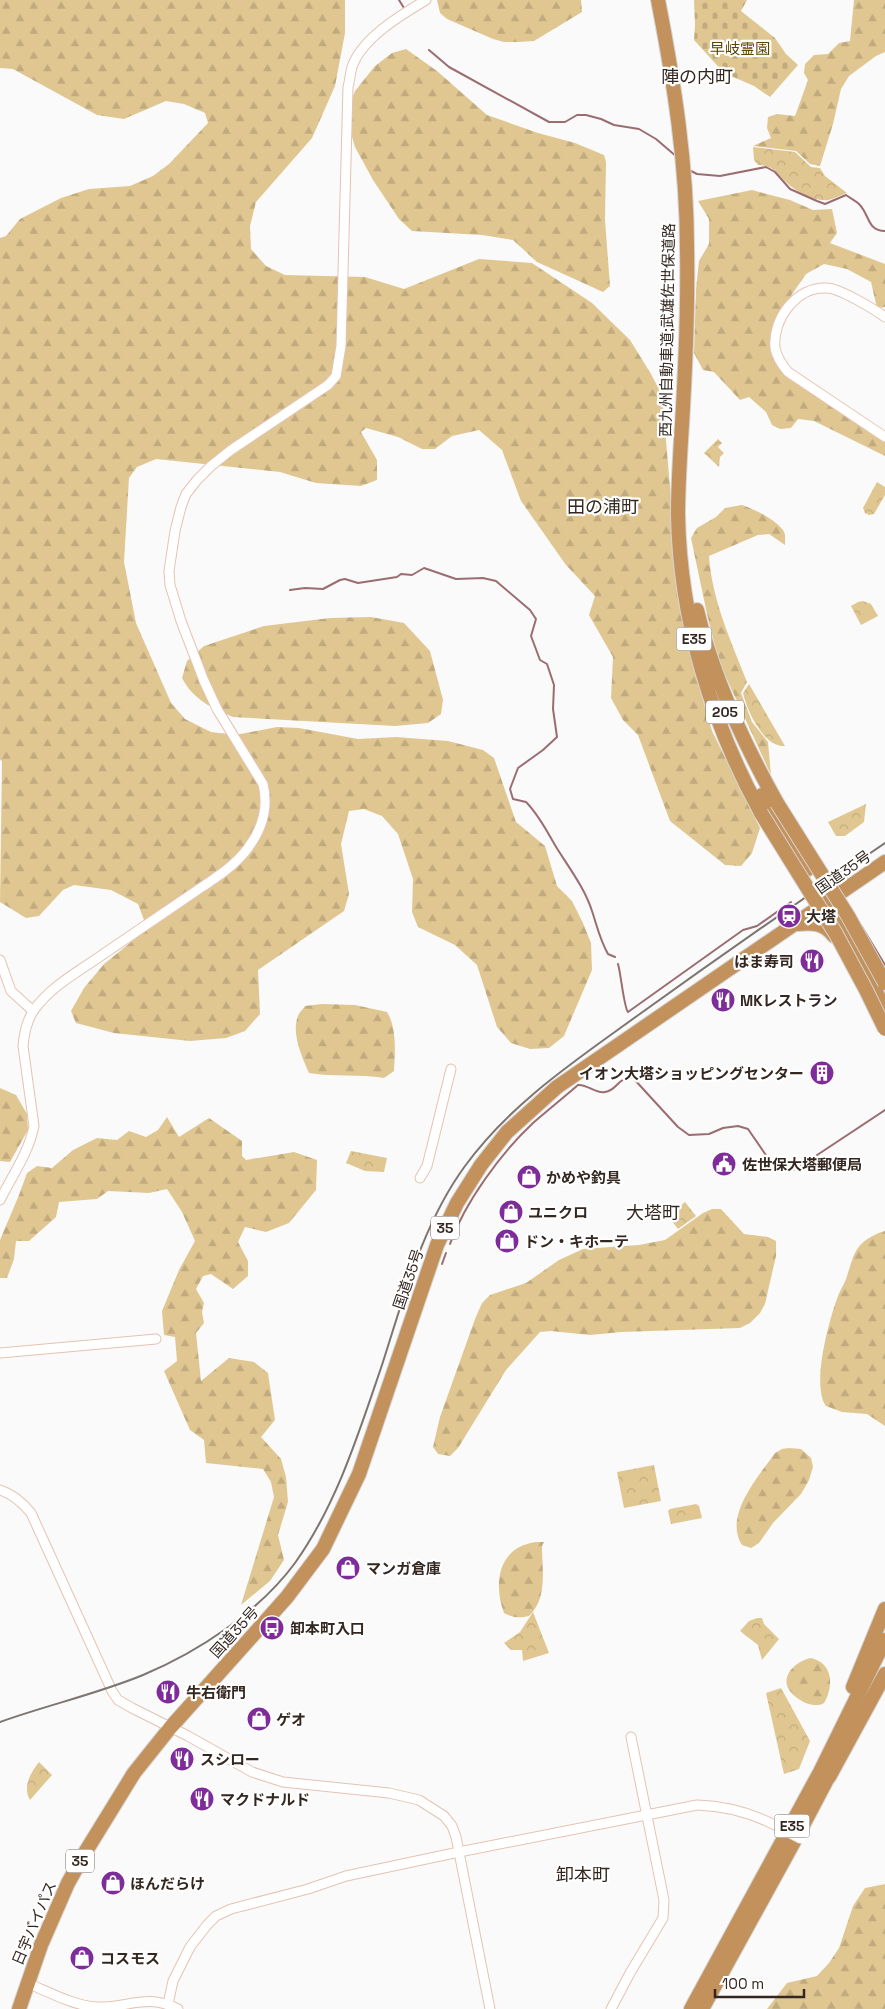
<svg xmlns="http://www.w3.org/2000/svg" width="885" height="2009" font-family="'Space Grotesk','Noto Sans JP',sans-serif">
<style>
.forest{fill:url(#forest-firs)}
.cemetery{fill:url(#cemetery-stones)}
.park{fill:url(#park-crowns)}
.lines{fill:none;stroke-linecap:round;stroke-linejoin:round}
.stream{stroke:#9b6d70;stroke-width:2}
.minor-casing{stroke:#e4c3b2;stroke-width:11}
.highway-casing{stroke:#d6d4d2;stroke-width:16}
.minor{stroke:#fff;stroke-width:9}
.highway{stroke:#c2915c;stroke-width:14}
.rail{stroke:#7d7571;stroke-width:2}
.minor-bridge-casing{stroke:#e4c3b2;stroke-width:11;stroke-linecap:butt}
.highway-bridge-casing{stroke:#d6d4d2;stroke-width:16;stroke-linecap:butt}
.minor-bridge{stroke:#fff;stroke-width:9}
.highway-bridge{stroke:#c2915c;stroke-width:14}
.labels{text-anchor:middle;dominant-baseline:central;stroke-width:4.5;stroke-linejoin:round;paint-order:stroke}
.shield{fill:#fff;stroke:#706863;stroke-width:1}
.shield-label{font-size:14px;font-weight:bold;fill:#332720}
.park-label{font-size:15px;fill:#5d4500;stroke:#fff}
.street-label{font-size:15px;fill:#332720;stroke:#fff}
.poi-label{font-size:15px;font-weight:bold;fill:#332720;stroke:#fff;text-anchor:start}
.quarter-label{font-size:18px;fill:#332720;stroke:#fff}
</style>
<defs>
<pattern id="forest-firs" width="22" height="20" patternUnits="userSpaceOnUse" patternTransform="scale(1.25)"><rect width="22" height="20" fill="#e0c792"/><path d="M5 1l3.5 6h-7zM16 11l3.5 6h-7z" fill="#c1ab7e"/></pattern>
<pattern id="cemetery-stones" width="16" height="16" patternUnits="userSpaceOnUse" patternTransform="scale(1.25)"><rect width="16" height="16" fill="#e0c792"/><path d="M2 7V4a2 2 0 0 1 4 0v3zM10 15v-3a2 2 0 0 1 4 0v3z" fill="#c1ab7e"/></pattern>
<pattern id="park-crowns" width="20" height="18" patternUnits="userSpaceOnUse" patternTransform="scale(1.25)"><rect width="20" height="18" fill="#e0c792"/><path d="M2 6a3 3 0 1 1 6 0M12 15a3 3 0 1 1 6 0" fill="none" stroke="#c1ab7e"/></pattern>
</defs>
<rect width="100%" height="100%" fill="#fafafa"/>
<!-- forest -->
<g class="forest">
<polygon points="0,0 345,0 345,33 335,86 312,138 256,202 250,226 251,249 266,266 285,275 365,277 404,289 479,259 532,263 592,303 630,340 651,374 662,395 680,601 693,666 712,731 760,828 752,853 741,866 725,865 670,821 638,735 623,720 611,698 613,657 589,615 595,596 566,565 521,501 502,450 479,430 452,436 435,449 422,449 398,437 366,428 361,432 377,460 377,480 361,486 316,483 280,472 156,459 137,467 129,478 124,562 136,623 171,703 185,719 211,732 235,735 277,727 299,728 358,739 396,737 448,741 483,750 494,758 516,822 545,846 557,886 572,901 583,923 591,943 592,970 564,1036 549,1048 530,1049 511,1043 497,1027 477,965 455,945 418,927 412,912 413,879 398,834 382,816 364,809 349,811 341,844 349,894 344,911 258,970 260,1014 245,1031 226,1038 190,1041 114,1033 76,1023 71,1011 84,988 104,964 141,934 144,920 138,904 111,890 74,885 63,890 39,916 26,918 0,902 2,761 0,760 0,238 6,236 20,219 61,198 89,189 130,186 153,176 169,164 208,123 205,113 184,104 166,101 124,119 97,115 13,69 0,68"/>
<polygon points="437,0 581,0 582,12 534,41 518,42 504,42 493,39 447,19 440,13"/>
<polygon points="854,0 885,0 885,52 876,56 849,76 841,89 833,124 820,166 810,164 796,151 753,146 771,138 767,128 768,117 777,114 795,116 808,80 804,73 805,64 814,55 828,54 839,43 850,41"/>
<polygon points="406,49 437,71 487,115 538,133 575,143 604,155 606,162 605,220 610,286 603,292 537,262 513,240 482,235 412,231 399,219 373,180 355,147 350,130 347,114 355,91 375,66 392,53"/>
<polygon points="752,190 790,200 813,210 832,209 837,233 830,243 885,264 885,307 877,308 871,282 847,269 824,264 806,274 777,316 770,351 788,378 885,441 885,456 814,421 798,419 791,428 780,429 772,425 766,412 749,397 740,400 714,372 703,370 694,353 696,289 699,261 709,244 709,219 698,201"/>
<path d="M742 505C756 510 773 518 783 530 786 534 785 540 785 545L769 534 758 535 709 556C712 600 731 641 747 682L741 693 752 722 768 742 771 775 719 662 707 614 691 538 697 528 716 517 725 508Z"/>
<path d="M371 617 404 623 430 651 443 700 441 714 428 723 395 726 233 717C211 708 193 699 182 678L187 661 204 646 264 626 330 618Z"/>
<path d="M322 1004 355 1005 387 1012C397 1028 395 1053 394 1071L384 1078C360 1074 334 1077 309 1073 302 1057 291 1033 298 1016 299 1013 303 1009 305 1006Z"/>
<polygon points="0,1088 16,1095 27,1114 28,1130 10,1162 0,1161"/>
<polygon points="167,1117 179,1137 209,1118 242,1141 242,1156 246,1160 294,1152 317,1160 316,1190 289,1223 266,1232 245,1227 238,1242 248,1261 248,1276 233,1289 211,1274 203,1276 196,1289 204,1303 202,1312 204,1323 196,1333 201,1381 229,1358 254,1362 268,1373 275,1420 261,1437 281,1459 286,1477 288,1502 278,1535 284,1560 270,1581 241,1605 274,1497 271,1482 263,1469 206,1463 204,1440 190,1430 164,1371 177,1361 175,1337 164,1335 162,1311 179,1270 195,1241 182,1212 167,1189 149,1193 108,1191 97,1199 59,1202 56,1217 29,1241 16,1241 14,1259 7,1278 0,1278 0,1240 19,1195 27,1173 37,1166 52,1168 73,1150 97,1138 117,1140 129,1131 146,1137 158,1130"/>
<polygon points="712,1209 721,1209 744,1234 768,1237 776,1241 776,1256 765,1304 760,1313 750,1323 740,1328 621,1332 590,1335 551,1331 540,1332 506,1370 458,1448 450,1456 438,1454 433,1447 440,1417 475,1319 482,1303 490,1295 526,1283 559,1260 583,1249 639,1245 665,1240 703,1213"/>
<path d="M885 1231V1426L867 1414 842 1412 826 1406C811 1385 829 1320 838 1296 840 1290 844 1285 846 1279 849 1271 851 1261 855 1253 860 1242 873 1234 885 1231Z"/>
<path d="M789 1448 801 1449 811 1458 813 1467 809 1480 801 1494 773 1523 759 1543 751 1548 742 1545C723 1516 759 1476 775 1453L782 1449Z"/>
<path d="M536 1542H544L542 1546C542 1569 548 1598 529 1616 520 1618 513 1618 504 1613 493 1583 498 1547 536 1542Z"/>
<path d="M811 1658C833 1663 834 1686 824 1703 813 1710 794 1699 788 1688 781 1673 799 1660 811 1658Z"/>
<polygon points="885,1884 885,2009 767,2009 787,1983 817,1976 829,1963 839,1948 853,1906 865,1888"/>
</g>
<!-- cemetery -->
<polygon class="cemetery" points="694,0 747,0 741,11 775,38 786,54 798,65 770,97 754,86 724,73 694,40 695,25"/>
<!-- park -->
<g class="park">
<path d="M753 147 795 152 811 167 820 168 825 176 847 193C841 195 834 199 828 200 815 202 795 191 786 182 776 173 773 165 758 165L754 160Z"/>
<polygon points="718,439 722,443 718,447 724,453 720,457 719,467 704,453"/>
<polygon points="877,482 885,487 885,495 874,514 869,515 865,513 863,508"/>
<polygon points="863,601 871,604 878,616 861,625 851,606 858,602"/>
<path d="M749 684 785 746C764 748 747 711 743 693Z"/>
<polygon points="866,804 864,822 845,836 836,836 828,822"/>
<polygon points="351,1151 387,1158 384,1172 365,1171 346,1163"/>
<polygon points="685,1202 696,1216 678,1229 668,1216"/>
<polygon points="654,1465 661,1501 624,1508 617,1472"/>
<polygon points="696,1504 699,1506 702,1518 671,1524 668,1511 670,1509"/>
<polygon points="533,1612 549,1653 523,1661 522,1650 511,1650 504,1643 520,1632"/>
<polygon points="757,1618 762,1618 764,1624 779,1639 762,1660 758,1645 740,1631 749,1621"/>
<polygon points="781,1688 810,1741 799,1769 784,1774 766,1693"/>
<path d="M39 1762 52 1775 30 1800C22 1787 31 1772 39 1762Z"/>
</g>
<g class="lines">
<!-- stream -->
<g class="stream">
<polyline points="399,0 404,8"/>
<polyline points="429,50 449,67 549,122 565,122 577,115 586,115 601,119 614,125 639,129 656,139 677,157"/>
<path d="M689 170 697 174 720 176 766 167 775 172 790 189 817 201 825 204 846 195C850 198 856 201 859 204 870 215 867 231 885 231"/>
<path d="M290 590 305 588 323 589 340 580 345 579 358 583 397 577 401 574 412 575 424 568 456 579 483 578 496 581 530 610 536 619 531 636 540 660 547 664 554 685 553 709 557 737 543 750 518 768 510 789 513 799 526 802C540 816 548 834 558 850 570 869 585 889 592 911 597 926 600 940 608 954L615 957"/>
<polyline points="862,927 885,965"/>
<path d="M618 964C621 974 624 1008 628 1012L743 930 757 926 791 902"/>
<path d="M450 1244C465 1202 501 1153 533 1123 548 1110 563 1098 578 1085 588 1084 595 1094 605 1092 618 1090 617 1077 633 1078L678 1127 689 1135 709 1134 723 1128 738 1126 748 1129 772 1164 782 1171 796 1169 885 1110"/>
<polyline points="442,1264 446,1253"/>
</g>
<defs>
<g id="minor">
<path d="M885 317C874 309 839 288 827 288 797 286 772 319 775 348 777 358 782 365 788 372L885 437"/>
<polyline points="0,960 11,991 33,1011"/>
<polyline points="420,1178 427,1166 451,1069"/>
<path d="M0 1200C12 1176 29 1152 34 1126L23 1046C24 1034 27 1020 34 1010 51 986 78 972 102 955 133 934 164 913 196 891 214 879 235 866 248 848 262 829 269 808 263 784L217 709 204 681 181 621 170 585 169 571 175 531 181 507 186 494 197 480 211 466 231 450 328 385 336 376 341 346 348 87C350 80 350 74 352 67 362 38 401 15 426 0"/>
<polyline points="0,1353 156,1339"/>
<path d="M0 1490C13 1494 22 1502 31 1513L112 1691 118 1700 132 1708 188 1736 252 1772 283 1782 389 1793 419 1800 444 1816 452 1826 456 1837 490 2009"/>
<path d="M27 1983C49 1992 74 2006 97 2007 129 2008 146 1993 178 2009"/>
<path d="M168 2004 173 1981 190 1947 207 1925 216 1916 231 1909 308 1889 346 1876 459 1852 697 1805C728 1806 754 1813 782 1829"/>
<polyline points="611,2009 630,1973 663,1918 664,1900 631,1737"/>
</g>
<g id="highway">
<path d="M658 0C674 82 687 165 687 248 688 301 686 354 683 407 681 443 678 479 678 515 680 619 711 722 761 813"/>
<path d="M697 610C713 678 743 742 777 803"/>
<polyline points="762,795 808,869"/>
<polyline points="837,921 870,985"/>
<path d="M797 924C813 923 823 922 834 936"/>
<polyline points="869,976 885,1011"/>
<polyline points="853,1687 885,1609"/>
<polyline points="829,1777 885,1674"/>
<polyline points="19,2009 41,1945 68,1883 86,1851 134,1773 170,1728 287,1597 323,1549 359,1474 437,1245 457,1203 481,1165 507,1132 557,1087 885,862"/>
<polyline points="691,2009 820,1772 885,1640"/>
<polyline points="702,2009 801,1829 833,1768"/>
</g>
</defs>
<!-- minor casing -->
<use href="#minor" class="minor-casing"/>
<!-- highway casing -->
<use href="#highway" class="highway-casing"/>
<!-- minor -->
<use href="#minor" class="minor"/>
<!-- highway -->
<use href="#highway" class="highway"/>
<!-- rail -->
<path class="rail" d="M0 1722C47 1705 97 1694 143 1675 198 1652 259 1612 295 1563 337 1504 359 1432 382 1365 404 1297 422 1225 465 1166 511 1103 575 1061 637 1016 719 957 802 899 885 843"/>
<defs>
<polyline id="minor-bridge" points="782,1829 801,1839"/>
<g id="highway-bridge">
<polyline points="777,803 848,916 885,983"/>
<polyline points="761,813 836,934 866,990 885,1029"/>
</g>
</defs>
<!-- minor-bridge casing -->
<use href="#minor-bridge" class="minor-bridge-casing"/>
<!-- highway-bridge casing -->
<use href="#highway-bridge" class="highway-bridge-casing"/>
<!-- minor-bridge -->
<use href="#minor-bridge" class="minor-bridge"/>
<!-- highway-bridge -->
<use href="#highway-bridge" class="highway-bridge"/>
</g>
<!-- icons -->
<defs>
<symbol id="station-disc" viewBox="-11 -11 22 22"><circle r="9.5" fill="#7f2c9b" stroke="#fff"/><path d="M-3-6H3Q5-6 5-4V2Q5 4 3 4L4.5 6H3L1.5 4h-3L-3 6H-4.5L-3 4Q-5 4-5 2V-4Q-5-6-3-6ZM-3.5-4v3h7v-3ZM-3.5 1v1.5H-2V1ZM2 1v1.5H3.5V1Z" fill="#fff"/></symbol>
<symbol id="restaurant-disc" viewBox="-11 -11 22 22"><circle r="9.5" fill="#7f2c9b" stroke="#fff"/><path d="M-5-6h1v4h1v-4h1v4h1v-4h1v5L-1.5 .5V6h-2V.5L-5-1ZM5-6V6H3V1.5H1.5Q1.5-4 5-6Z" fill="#fff"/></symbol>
<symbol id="building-disc" viewBox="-11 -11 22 22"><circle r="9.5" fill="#7f2c9b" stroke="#fff"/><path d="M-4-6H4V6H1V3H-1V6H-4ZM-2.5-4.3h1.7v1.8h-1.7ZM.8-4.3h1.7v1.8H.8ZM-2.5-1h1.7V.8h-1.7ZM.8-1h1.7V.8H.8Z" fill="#fff"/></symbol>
<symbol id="civic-disc" viewBox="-11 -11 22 22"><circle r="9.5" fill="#7f2c9b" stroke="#fff"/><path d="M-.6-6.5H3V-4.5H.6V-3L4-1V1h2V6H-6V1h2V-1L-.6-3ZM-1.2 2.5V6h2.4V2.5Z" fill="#fff"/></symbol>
<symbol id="shop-disc" viewBox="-11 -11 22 22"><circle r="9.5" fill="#7f2c9b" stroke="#fff"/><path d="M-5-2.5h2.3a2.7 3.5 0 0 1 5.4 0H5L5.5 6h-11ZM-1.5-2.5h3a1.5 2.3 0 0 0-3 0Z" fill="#fff"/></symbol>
<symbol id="bus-disc" viewBox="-11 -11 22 22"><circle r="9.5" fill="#7f2c9b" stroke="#fff"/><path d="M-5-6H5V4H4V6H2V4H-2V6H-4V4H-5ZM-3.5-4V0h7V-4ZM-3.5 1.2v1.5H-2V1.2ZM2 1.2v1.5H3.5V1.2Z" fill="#fff"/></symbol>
</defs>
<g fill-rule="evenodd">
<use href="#station-disc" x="775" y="902" width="28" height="28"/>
<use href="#restaurant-disc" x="798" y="947" width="28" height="28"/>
<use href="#restaurant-disc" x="709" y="986" width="28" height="28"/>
<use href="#building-disc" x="808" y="1059" width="28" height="28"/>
<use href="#civic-disc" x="710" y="1150" width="28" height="28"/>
<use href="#shop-disc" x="515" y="1163" width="28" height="28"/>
<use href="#shop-disc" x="497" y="1198" width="28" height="28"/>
<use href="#shop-disc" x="493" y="1227" width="28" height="28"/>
<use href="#shop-disc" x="334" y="1554" width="28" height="28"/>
<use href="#bus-disc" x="258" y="1614" width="28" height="28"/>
<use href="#restaurant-disc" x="154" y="1678" width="28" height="28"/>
<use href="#shop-disc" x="245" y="1705" width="28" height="28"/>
<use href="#restaurant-disc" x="168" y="1745" width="28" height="28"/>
<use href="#restaurant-disc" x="188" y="1785" width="28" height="28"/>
<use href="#shop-disc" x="99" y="1869" width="28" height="28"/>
<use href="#shop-disc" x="68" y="1944" width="28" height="28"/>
</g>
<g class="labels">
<!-- shield labels -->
<g class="shield">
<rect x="676.5" y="627.5" width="35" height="23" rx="4"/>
<rect x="706" y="700.5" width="38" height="23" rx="4"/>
<rect x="431" y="1216.5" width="28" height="23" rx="4"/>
<rect x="774.5" y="1814.5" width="35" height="23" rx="4"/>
<rect x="66" y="1849.5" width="28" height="23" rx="4"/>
</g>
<g class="shield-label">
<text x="694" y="639">E35</text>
<text x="725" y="712">205</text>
<text x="445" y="1228">35</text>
<text x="792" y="1826">E35</text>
<text x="80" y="1861">35</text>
</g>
<!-- park labels -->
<g class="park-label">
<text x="740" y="48">早岐霊園</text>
</g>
<!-- street labels -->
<g class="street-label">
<text transform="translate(667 330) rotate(-89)">西九州自動車道;武雄佐世保道路</text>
<text transform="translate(843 872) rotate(-35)">国道35号</text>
<text transform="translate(408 1279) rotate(-71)">国道35号</text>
<text transform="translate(234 1632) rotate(-48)">国道35号</text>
<text transform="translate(34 1923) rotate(-67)">日宇バイパス</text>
</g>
<!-- poi labels -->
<g class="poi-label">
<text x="806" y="916">大塔</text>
<text x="794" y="961" text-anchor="end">はま寿司</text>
<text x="740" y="1000">MKレストラン</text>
<text x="804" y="1073" text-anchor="end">イオン大塔ショッピングセンター</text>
<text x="742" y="1164">佐世保大塔郵便局</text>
<text x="546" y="1177">かめや釣具</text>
<text x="528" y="1212">ユニクロ</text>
<text x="524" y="1241">ドン・キホーテ</text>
<text x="366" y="1568">マンガ倉庫</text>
<text x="290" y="1628">卸本町入口</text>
<text x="186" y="1692">牛右衛門</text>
<text x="276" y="1719">ゲオ</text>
<text x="200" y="1759">スシロー</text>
<text x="220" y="1799">マクドナルド</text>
<text x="130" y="1883">ほんだらけ</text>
<text x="100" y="1958">コスモス</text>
</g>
<!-- quarter labels -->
<g class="quarter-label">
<text x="697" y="76">陣の内町</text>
<text x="603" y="506">田の浦町</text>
<text x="653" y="1212">大塔町</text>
<text x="583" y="1874">卸本町</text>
</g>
</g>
<!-- scale -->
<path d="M715 1989v8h89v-8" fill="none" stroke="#332720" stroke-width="2.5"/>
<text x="722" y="1989" font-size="15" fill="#332720" stroke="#ffffff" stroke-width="4" paint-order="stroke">100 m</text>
</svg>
